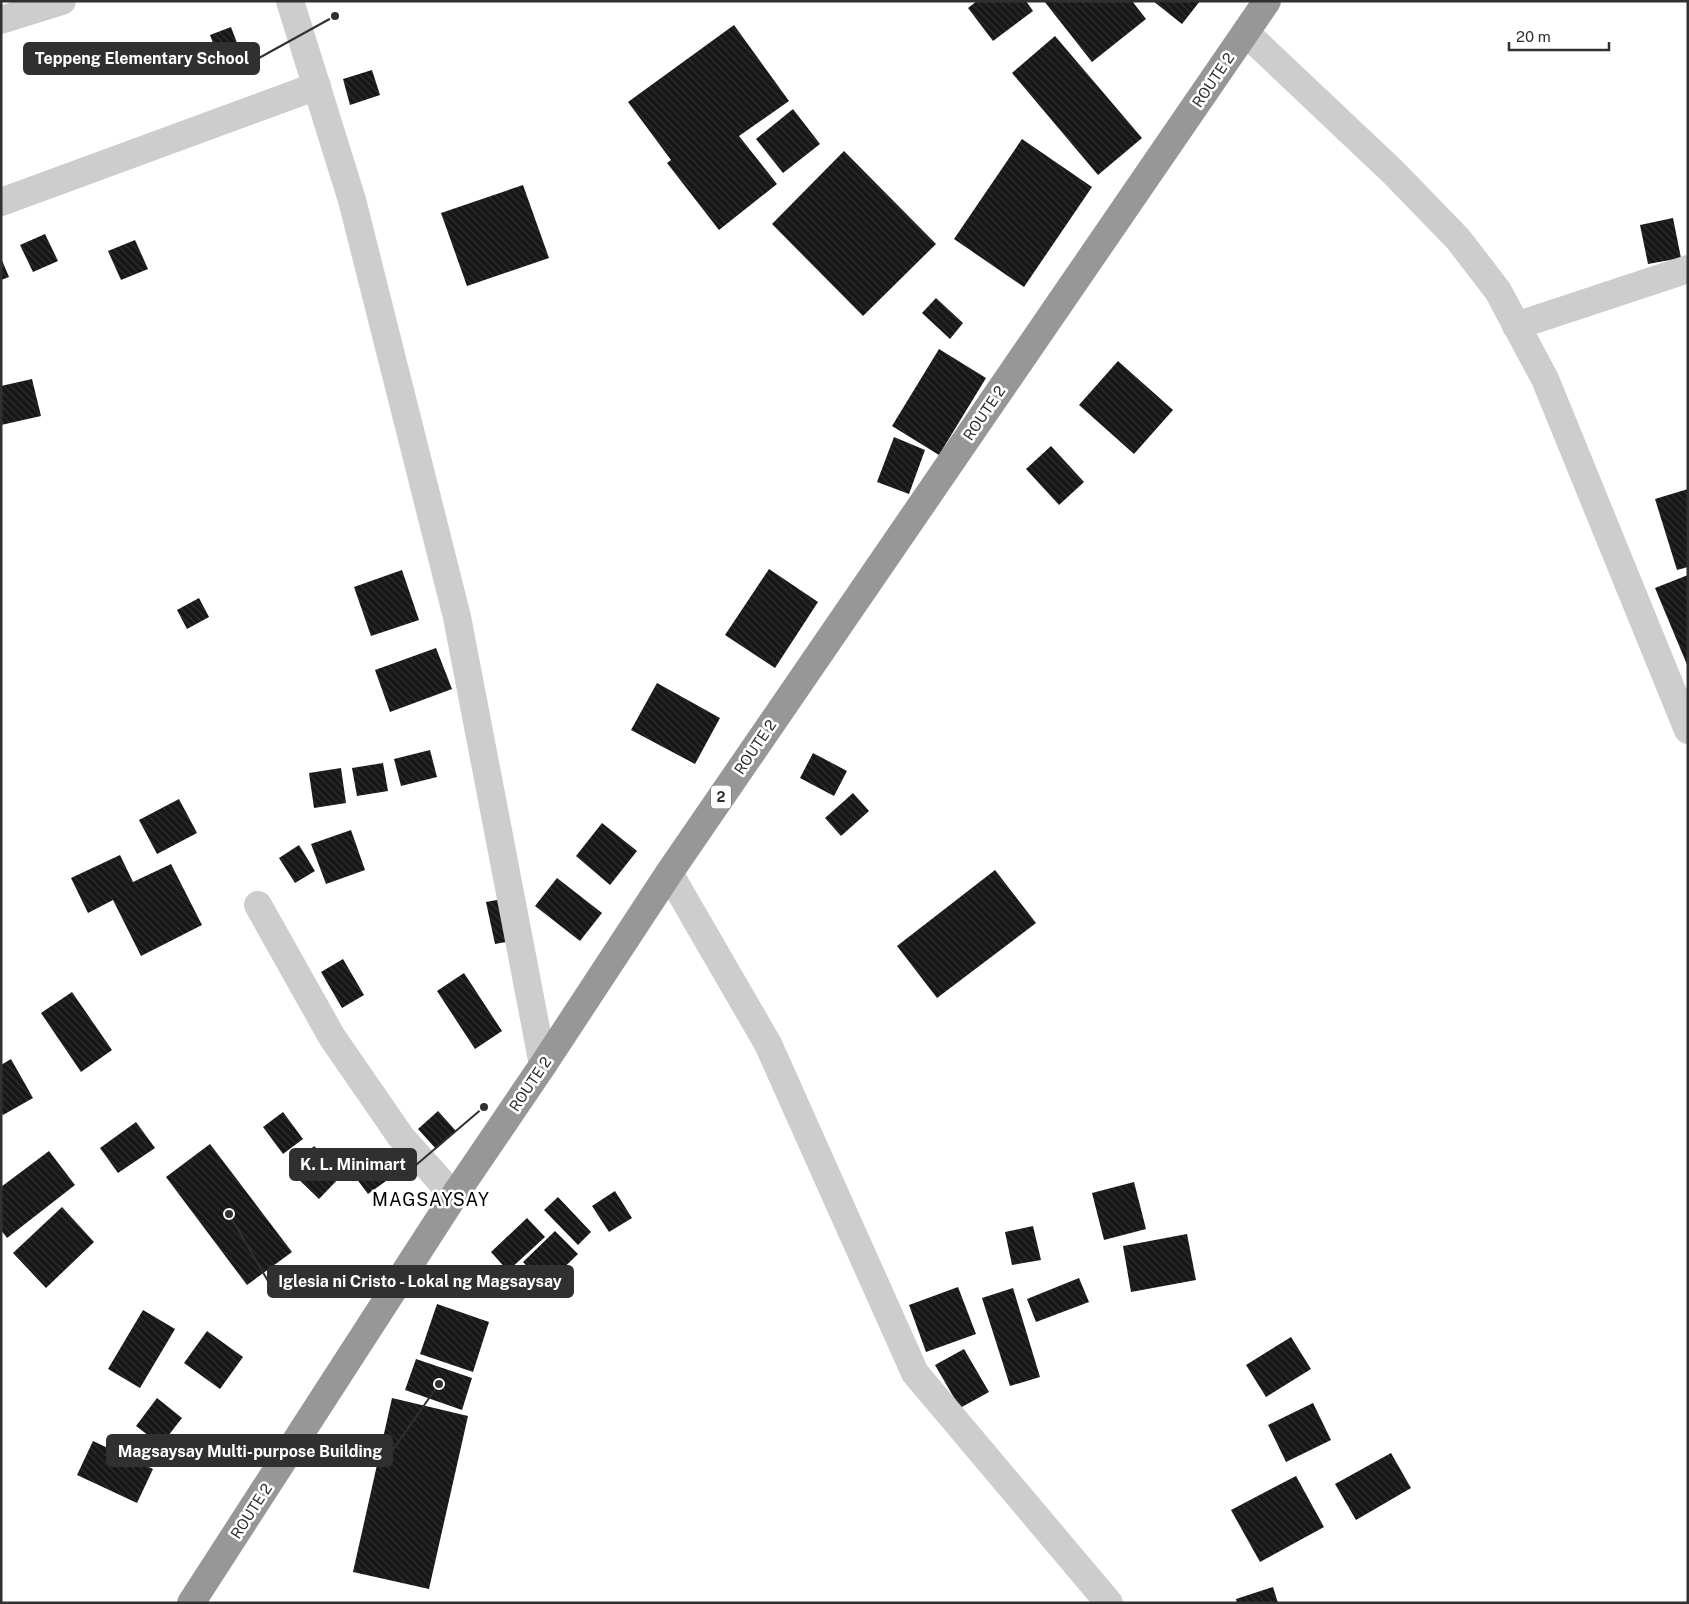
<svg xmlns="http://www.w3.org/2000/svg" width="1689" height="1604" font-family="'Public Sans',sans-serif">
<style>
.building{fill:url(#building-back-hatch)}
.lines{fill:none;stroke-linecap:round;stroke-linejoin:round}
.street{stroke:#cdcdcd;stroke-width:28}
.highway{stroke:#979797;stroke-width:28}
.labels{text-anchor:middle;dominant-baseline:central;stroke-width:5;stroke-linejoin:round;paint-order:stroke}
.shield{fill:#fff;stroke:#6e6e6e;stroke-width:1}
.shield-label{font-size:14px;font-weight:bold;fill:#303030}
.street-label{font-size:15px;fill:#303030;stroke:#fff}
.quarter-label{font-size:18px;letter-spacing:1px;fill:#000;stroke:#fff}
.leader{fill:none;stroke:#303030;stroke-width:2}
.callout-dot{fill:#303030;stroke:#fff;stroke-width:2}
.callout{fill:#303030;stroke:#303030;stroke-width:2}
.callout-label{font-size:16px;text-anchor:middle;font-weight:bold;fill:#fff}
</style>
<defs>
<pattern id="building-back-hatch" width="6" height="6" patternUnits="userSpaceOnUse" patternTransform="scale(1.25)"><rect width="6" height="6" fill="#171717"/><path d="M-1 5l2 2M0 0l6 6M5-1l2 2" fill="none" stroke="#303030"/></pattern>
</defs>
<rect width="100%" height="100%" fill="#fff"/>
<!-- building -->
<g class="building">
<polygon points="977,1 1026,1 1033,11 993,41 968,8"/>
<polygon points="1044,1 1132,1 1146,19 1092,62"/>
<polygon points="1153,1 1200,1 1182,24"/>
<polygon points="734,25 789,101 739,136 777,184 719,230 667,163 671,160 628,102"/>
<polygon points="231,27 242,56 221,64 210,35"/>
<polygon points="1055,36 1142,138 1098,175 1012,73"/>
<polygon points="372,70 380,95 350,105 343,79"/>
<polygon points="793,109 820,144 783,173 756,139"/>
<polygon points="1022,139 1092,187 1024,287 954,239"/>
<polygon points="844,151 936,244 863,316 772,224"/>
<polygon points="523,185 549,258 467,286 441,213"/>
<polygon points="1673,218 1681,258 1648,264 1640,225"/>
<polygon points="45,234 58,261 33,272 20,245"/>
<polygon points="135,240 148,269 121,280 108,251"/>
<polygon points="1,258 9,277 1,280"/>
<polygon points="936,298 963,323 950,339 922,313"/>
<polygon points="939,349 986,378 939,455 892,426"/>
<polygon points="1118,361 1173,410 1134,454 1079,405"/>
<polygon points="32,379 41,416 1,425 1,386"/>
<polygon points="894,437 925,450 909,494 877,482"/>
<polygon points="1051,446 1084,482 1059,505 1026,469"/>
<polygon points="1688,489 1688,567 1677,570 1655,499"/>
<polygon points="769,569 818,602 775,668 725,635"/>
<polygon points="402,570 419,620 371,636 354,587"/>
<polygon points="1688,575 1688,667 1655,588"/>
<polygon points="199,598 209,617 187,629 177,610"/>
<polygon points="436,648 452,689 390,712 375,670"/>
<polygon points="657,683 720,718 695,764 631,730"/>
<polygon points="430,750 437,777 401,786 394,759"/>
<polygon points="813,753 847,771 834,796 800,778"/>
<polygon points="383,763 388,791 357,796 352,768"/>
<polygon points="341,768 346,803 314,808 309,773"/>
<polygon points="853,793 869,811 841,836 825,818"/>
<polygon points="179,799 197,833 157,854 139,820"/>
<polygon points="602,823 637,851 610,885 576,856"/>
<polygon points="351,830 365,870 326,884 311,844"/>
<polygon points="299,845 315,871 295,883 279,858"/>
<polygon points="120,855 133,882 171,864 202,925 141,956 113,900 88,913 71,878"/>
<polygon points="995,870 1036,923 937,998 897,946"/>
<polygon points="557,878 602,913 580,941 535,906"/>
<polygon points="507,898 516,940 495,944 486,902"/>
<polygon points="343,959 364,995 342,1008 321,972"/>
<polygon points="464,973 502,1031 475,1049 437,991"/>
<polygon points="72,992 112,1050 81,1072 41,1013"/>
<polygon points="11,1059 33,1098 3,1115 1,1112 1,1065"/>
<polygon points="438,1111 456,1131 436,1149 418,1129"/>
<polygon points="283,1112 303,1139 283,1154 263,1127"/>
<polygon points="136,1122 155,1148 118,1173 100,1148"/>
<polygon points="210,1144 292,1252 247,1285 166,1177"/>
<polygon points="314,1146 343,1174 319,1199 290,1171"/>
<polygon points="49,1151 75,1185 7,1238 1,1230 1,1187"/>
<polygon points="370,1162 386,1181 368,1194 353,1174"/>
<polygon points="1134,1182 1146,1229 1104,1240 1092,1193"/>
<polygon points="615,1191 632,1218 609,1232 592,1206"/>
<polygon points="558,1197 591,1232 578,1245 544,1210"/>
<polygon points="62,1207 94,1242 46,1288 13,1253"/>
<polygon points="527,1218 545,1237 508,1271 491,1252"/>
<polygon points="1033,1226 1041,1260 1012,1265 1005,1232"/>
<polygon points="555,1231 578,1254 545,1286 523,1262"/>
<polygon points="1187,1234 1196,1280 1131,1292 1123,1246"/>
<polygon points="1079,1278 1089,1302 1036,1322 1027,1299"/>
<polygon points="958,1287 976,1334 926,1352 909,1305"/>
<polygon points="1013,1288 1040,1377 1010,1386 982,1298"/>
<polygon points="437,1304 489,1322 473,1372 420,1354"/>
<polygon points="143,1310 175,1329 140,1388 108,1369"/>
<polygon points="207,1331 243,1357 220,1389 184,1363"/>
<polygon points="1291,1337 1311,1369 1266,1397 1246,1365"/>
<polygon points="964,1349 989,1392 960,1408 935,1365"/>
<polygon points="416,1359 472,1378 462,1410 405,1390"/>
<polygon points="157,1398 182,1418 161,1445 136,1426"/>
<polygon points="392,1398 468,1416 429,1589 353,1572"/>
<polygon points="1313,1403 1331,1440 1286,1462 1268,1425"/>
<polygon points="93,1441 153,1469 137,1503 77,1475"/>
<polygon points="1391,1453 1411,1488 1356,1520 1335,1484"/>
<polygon points="1296,1476 1324,1527 1260,1562 1231,1510"/>
<polygon points="1273,1587 1278,1603 1237,1603 1236,1599"/>
</g>
<g class="lines">
<!-- street -->
<g class="street">
<polyline points="290,1 352,200 457,617 543,1065"/>
<polyline points="1,20 62,1"/>
<polyline points="1246,33 1393,172 1458,239 1498,291 1545,379 1688,730"/>
<polyline points="1,202 317,86"/>
<polyline points="1516,326 1688,269"/>
<polyline points="669,873 768,1044 915,1373 1109,1603"/>
<polyline points="258,905 332,1037 401,1137 454,1196"/>
</g>
<!-- highway -->
<polyline class="highway" points="191,1603 454,1196 543,1065 669,873 1267,1"/>
</g>
<g class="labels">
<!-- shield labels -->
<rect class="shield" x="711" y="785.5" width="20" height="23" rx="4"/>
<g class="shield-label">
<text x="721" y="797">2</text>
</g>
<!-- street labels -->
<g class="street-label">
<text transform="translate(1213 80) rotate(-56)">ROUTE 2</text>
<text transform="translate(984 413) rotate(-56)">ROUTE 2</text>
<text transform="translate(755 747) rotate(-56)">ROUTE 2</text>
<text transform="translate(530 1084) rotate(-56)">ROUTE 2</text>
<text transform="translate(251 1511) rotate(-57)">ROUTE 2</text>
</g>
<!-- quarter labels -->
<g class="quarter-label">
<text x="431" y="1199">MAGSAYSAY</text>
</g>
</g>
<!-- callouts -->
<path class="leader" d="M335 16L259 58M484 1107L416 1165M229 1214L268 1281M439 1384L392 1451"/>
<g class="callout-dot">
<circle cx="335" cy="16" r="5"/>
<circle cx="484" cy="1107" r="5"/>
<circle cx="229" cy="1214" r="5"/>
<circle cx="439" cy="1384" r="5"/>
</g>
<g class="callout">
<rect x="24" y="43" width="235" height="31" rx="5"/>
<rect x="290" y="1149" width="126" height="31" rx="5"/>
<rect x="268" y="1266" width="305" height="31" rx="5"/>
<rect x="107" y="1435" width="285" height="31" rx="5"/>
</g>
<g class="callout-label">
<text x="142" y="64">Teppeng Elementary School</text>
<text x="353" y="1170">K. L. Minimart</text>
<text x="420" y="1287">Iglesia ni Cristo - Lokal ng Magsaysay</text>
<text x="250" y="1457">Magsaysay Multi-purpose Building</text>
</g>
<!-- border -->
<rect width="1689" height="1604" fill="none" stroke="#303030" stroke-width="5"/>
<!-- scale -->
<path d="M1509 42v8h100v-8" fill="none" stroke="#303030" stroke-width="2.5"/>
<text x="1516" y="42" font-size="15" fill="#303030" stroke="#ffffff" stroke-width="4" paint-order="stroke">20 m</text>
</svg>
